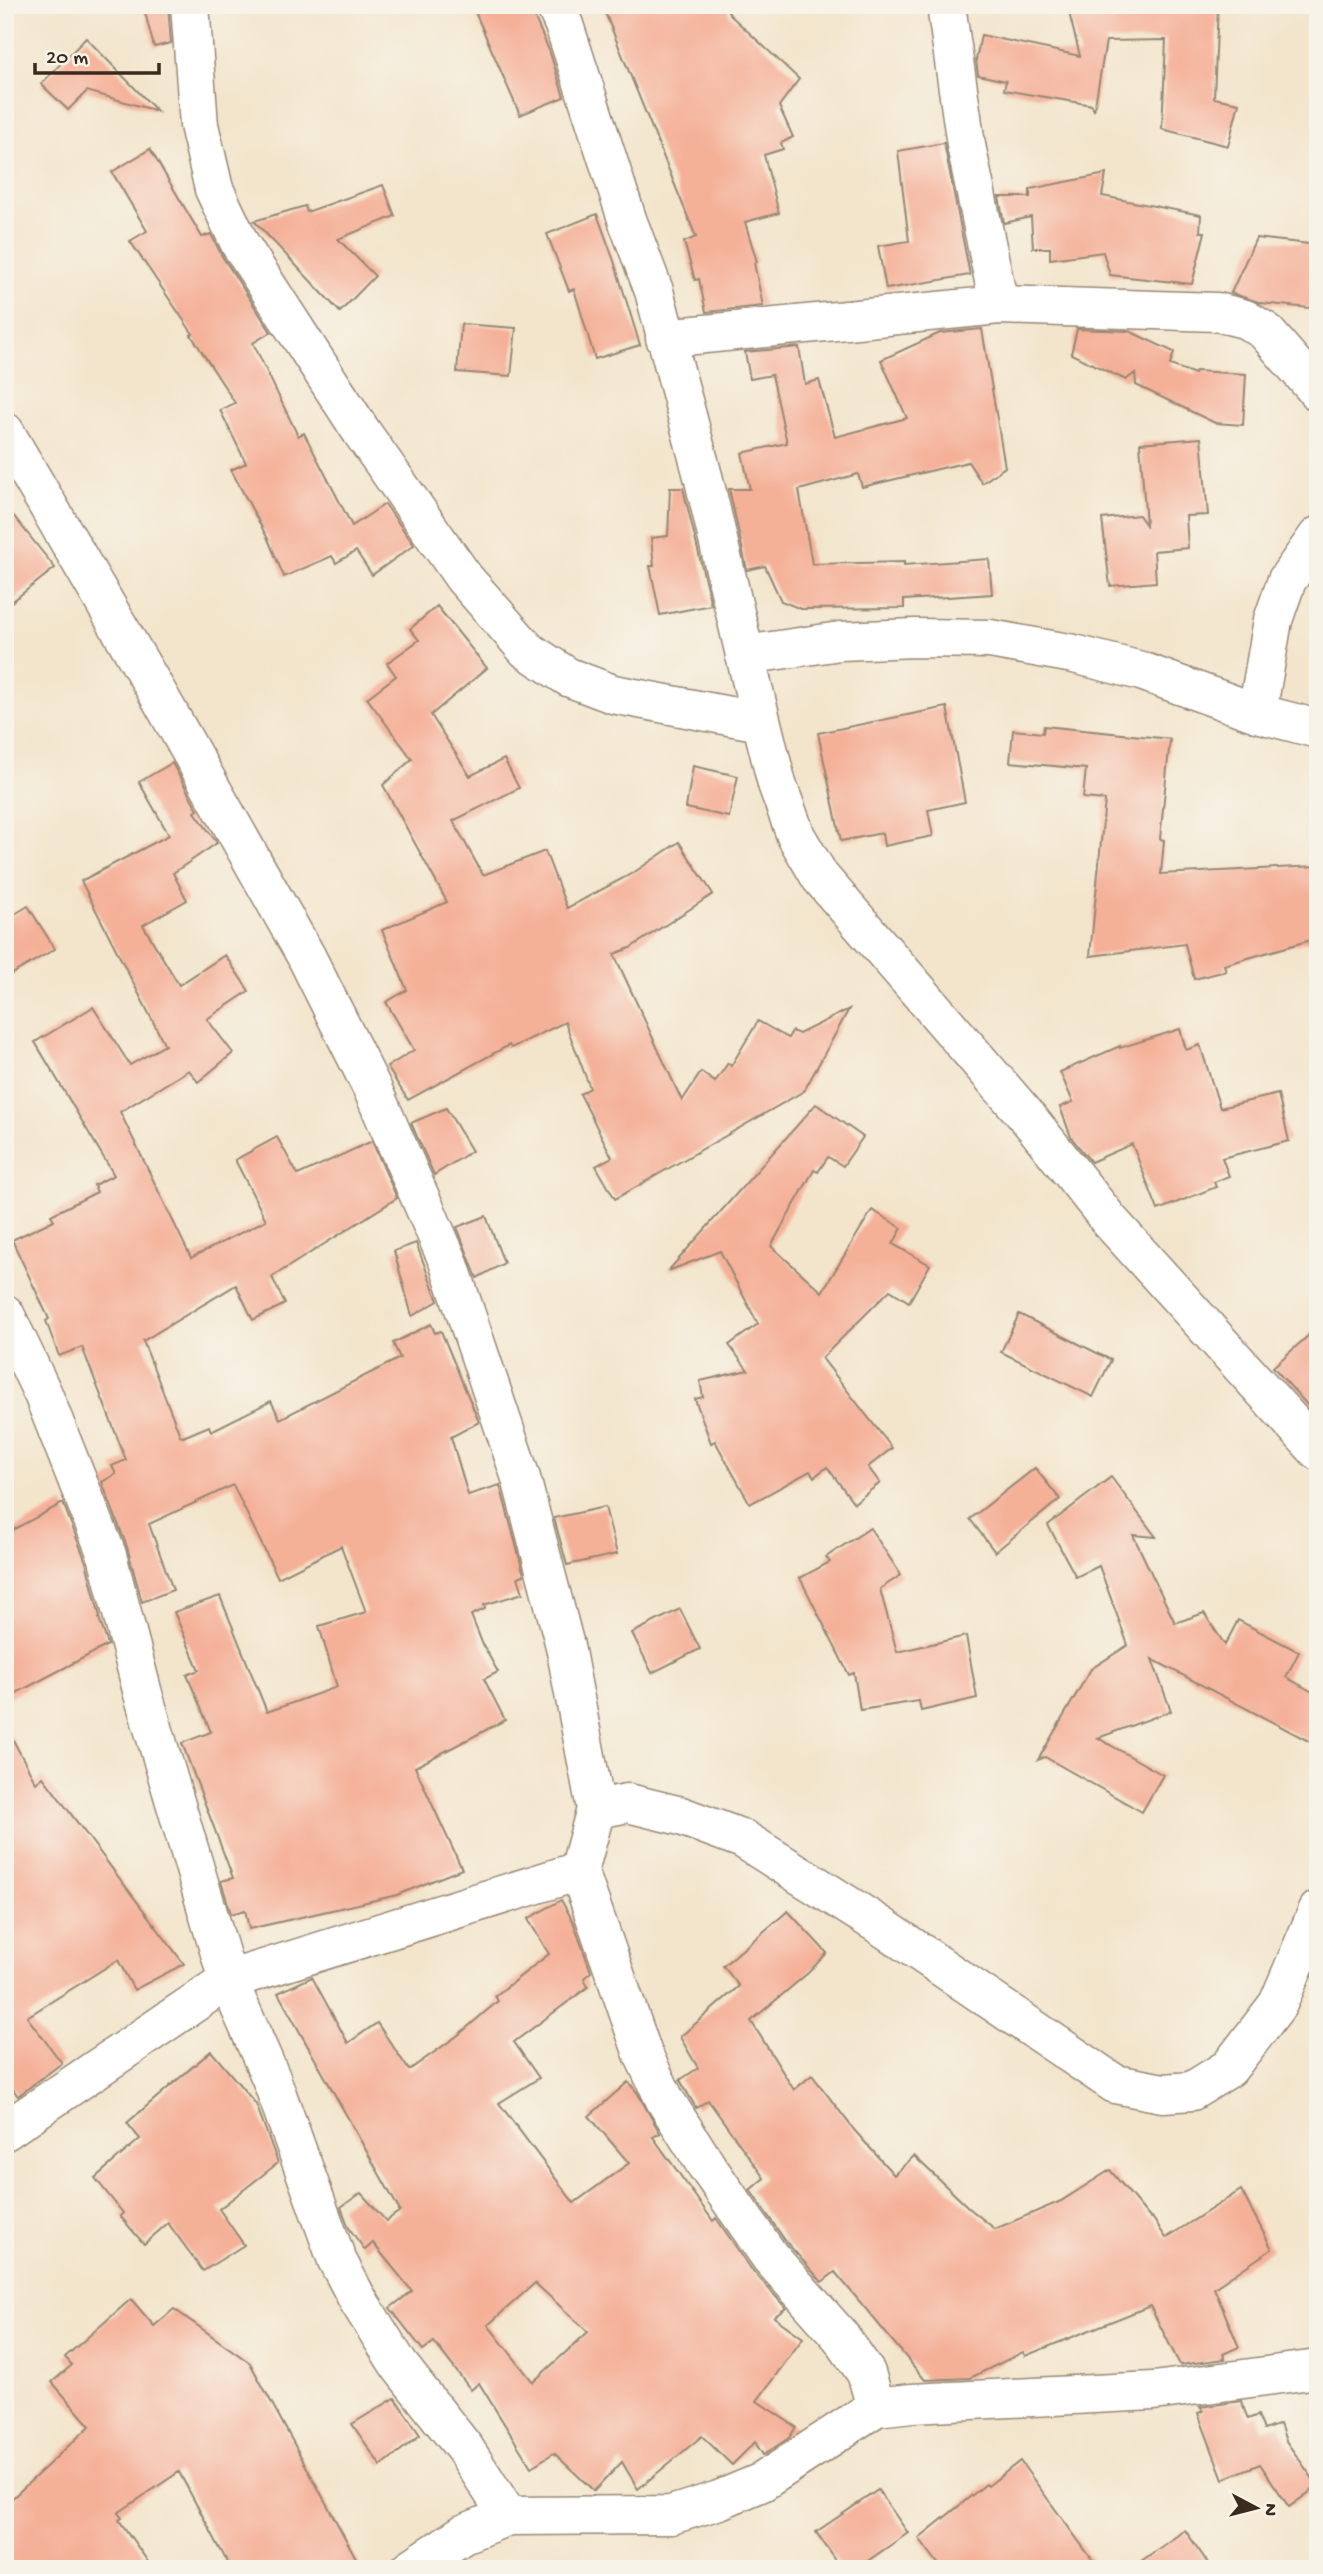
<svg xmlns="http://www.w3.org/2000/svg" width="1323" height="2574" font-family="'Gochi Hand',sans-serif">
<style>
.building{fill:#f5b098;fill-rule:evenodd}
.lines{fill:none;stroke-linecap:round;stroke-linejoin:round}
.minor-casing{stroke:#978875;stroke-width:41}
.minor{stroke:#fff;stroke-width:38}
</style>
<rect width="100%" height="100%" fill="#f7f3e8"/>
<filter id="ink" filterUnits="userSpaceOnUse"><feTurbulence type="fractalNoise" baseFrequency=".0143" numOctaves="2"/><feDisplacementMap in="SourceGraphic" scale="14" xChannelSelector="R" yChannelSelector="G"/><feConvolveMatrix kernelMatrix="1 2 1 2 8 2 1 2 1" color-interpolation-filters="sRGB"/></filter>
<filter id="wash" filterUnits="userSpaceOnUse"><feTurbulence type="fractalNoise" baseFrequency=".00686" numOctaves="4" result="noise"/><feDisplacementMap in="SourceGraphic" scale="28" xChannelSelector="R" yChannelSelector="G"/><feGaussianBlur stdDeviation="1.57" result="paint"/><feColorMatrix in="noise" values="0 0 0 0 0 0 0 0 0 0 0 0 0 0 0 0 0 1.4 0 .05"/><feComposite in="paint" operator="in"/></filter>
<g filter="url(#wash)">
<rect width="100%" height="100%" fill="#f3e5cc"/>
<g id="blocks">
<!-- building -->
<g class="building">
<polygon points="143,5 168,5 171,43 154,47"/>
<polygon points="472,5 527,5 531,17 534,16 549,50 564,97 520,115"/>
<polygon points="602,5 725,5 730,15 799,79 779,106 793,137 781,143 783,149 764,155 779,213 745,222 757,262 754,263 763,306 706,312 699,279 695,280 684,242 696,237"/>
<polygon points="1067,5 1218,5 1214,98 1239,103 1228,146 1162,129 1166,40 1106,41 1094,111 1092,105 1004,90 1006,81 978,75 976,60 981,35 1080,56"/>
<polygon points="86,38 157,111 87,91 68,110 41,84"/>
<polygon points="944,143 970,275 886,289 878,246 909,241 898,151"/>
<polygon points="150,149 202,237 211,234 222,256 271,332 253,343 298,436 304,433 352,526 385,504 414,545 372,575 356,551 336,563 332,556 284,577 268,539 231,470 246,463 220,410 235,403 191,335 193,334 130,241 147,231 112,172"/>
<polygon points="1106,174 1102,196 1201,215 1200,232 1205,232 1192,284 1110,275 1103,252 1050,259 1050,248 1033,248 1031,217 1004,223 999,197 1030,197 1030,189"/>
<polygon points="383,185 395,216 338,239 375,276 340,312 254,221 305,206 307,212"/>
<polygon points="597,214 614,261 640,345 595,359 574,289 569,291 547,234"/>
<polygon points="1256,238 1318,245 1318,309 1261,303 1231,293"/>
<polygon points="461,324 516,328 511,376 457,372"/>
<polygon points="982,329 1005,467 982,483 968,462 862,487 858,474 799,490 812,564 904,562 904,565 989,559 992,594 904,600 904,608 801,609 781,601 765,566 747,570 729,489 750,489 742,453 787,443 772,375 750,379 745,352 799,347 805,384 819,380 835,437 907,418 881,360 940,333"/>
<polygon points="1077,329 1129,331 1174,352 1170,365 1195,374 1196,371 1246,374 1243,425 1215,423 1136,385 1135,373 1126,380 1071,354"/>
<polygon points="1201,438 1208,515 1186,516 1188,548 1154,551 1156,582 1110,586 1102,519 1139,515 1146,525 1140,443"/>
<polygon points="670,488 683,488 711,605 660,615 650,566 654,566 651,538 668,536"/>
<polygon points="5,505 55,568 5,607"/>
<polygon points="437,606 487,668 431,715 470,776 504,759 519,788 453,821 483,875 545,851 567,908 633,873 679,842 713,894 630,948 614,954 682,1101 701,1072 715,1082 728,1063 731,1066 758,1021 788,1038 792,1031 799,1034 849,1009 804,1091 615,1199 596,1166 612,1157 580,1094 590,1088 565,1022 511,1048 509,1045 408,1100 387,1067 414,1050 386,1002 407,990 382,930 447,902 383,785 412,759 367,698 396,676 387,663 419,640 410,629"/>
<polygon points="947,707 965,802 928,810 933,836 884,846 882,833 841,841 818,733"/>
<polygon points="1044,726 1170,739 1160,839 1164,840 1161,874 1318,866 1318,938 1224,965 1226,971 1194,979 1185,944 1090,956 1105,800 1083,798 1086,769 1010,762 1013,730 1043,733"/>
<polygon points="172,763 198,810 195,812 217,843 173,873 187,900 143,925 179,985 225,955 249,991 207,1019 233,1053 198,1082 189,1070 120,1112 191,1258 266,1220 235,1160 277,1137 298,1175 372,1141 397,1198 272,1277 285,1304 253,1320 236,1285 143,1341 180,1435 183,1437 209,1426 211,1431 271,1401 280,1419 400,1358 393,1343 431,1324 435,1333 441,1331 479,1422 451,1437 468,1495 500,1485 524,1575 518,1577 523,1593 484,1605 485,1609 471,1615 483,1645 498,1672 484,1679 505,1720 415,1767 462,1869 397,1895 249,1929 245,1910 231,1914 221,1881 233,1878 182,1743 211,1732 187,1675 199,1670 174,1612 220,1596 267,1712 337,1687 319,1626 366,1612 341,1546 278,1578 233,1485 149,1524 173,1590 142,1602 127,1547 102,1482 116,1474 112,1466 126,1460 82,1347 59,1356 46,1321 49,1319 12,1240 54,1220 51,1215 97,1192 94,1185 114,1175 35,1042 93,1007 130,1065 165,1045 81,881 169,835 139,782"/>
<polygon points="693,766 738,776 729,817 686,808"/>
<polygon points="28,906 55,949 5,978 5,920"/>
<polygon points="1180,1029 1186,1050 1200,1045 1220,1108 1278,1094 1289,1141 1222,1158 1229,1176 1214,1182 1216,1187 1158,1210 1132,1144 1091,1162 1071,1137 1060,1107 1073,1102 1060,1072 1120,1046 1120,1048"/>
<polygon points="816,1104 863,1137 843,1166 828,1157 818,1172 814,1170 771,1246 822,1292 872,1210 902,1228 893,1244 930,1265 909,1302 890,1290 822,1358 892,1448 868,1467 880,1483 854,1503 827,1467 814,1477 810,1471 750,1504 715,1441 711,1443 695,1399 703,1397 700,1381 748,1370 729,1345 758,1324 720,1251 668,1271"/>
<polygon points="446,1108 472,1151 434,1175 411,1123"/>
<polygon points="486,1216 504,1263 477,1278 457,1227"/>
<polygon points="416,1243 438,1301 412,1316 394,1251"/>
<polygon points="1019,1314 1111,1360 1093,1397 1001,1352"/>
<polygon points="1318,1327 1318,1417 1273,1367"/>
<polygon points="1035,1468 1060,1499 995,1552 970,1519"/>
<polygon points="1111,1477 1156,1537 1133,1535 1175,1623 1204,1613 1225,1645 1238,1620 1299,1652 1286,1677 1318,1695 1318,1746 1152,1659 1171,1711 1098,1738 1163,1775 1142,1812 1045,1757 1038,1760 1091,1669 1128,1645 1099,1566 1076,1577 1048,1525"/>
<polygon points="63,1503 86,1562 100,1617 99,1618 108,1645 5,1699 5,1534"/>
<polygon points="605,1507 617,1554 567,1565 554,1518"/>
<polygon points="870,1528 901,1575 880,1589 897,1652 966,1636 977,1698 921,1711 919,1701 860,1710 854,1673 849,1675 800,1578 830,1562 826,1557"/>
<polygon points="680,1609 700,1649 652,1673 632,1633"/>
<polygon points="5,1725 36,1783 43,1777 184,1964 134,1990 118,1960 27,2017 62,2063 18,2096 5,2079"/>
<path d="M561 1900 573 1921 591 1972 584 1978 588 1987 514 2042 539 2078 499 2103 574 2203 629 2163 589 2116 628 2082 637 2092 660 2133 653 2137 713 2221 716 2218 752 2270 786 2308 774 2317 803 2338 757 2401 796 2427 789 2438 763 2455 755 2442 732 2465 702 2436 638 2489 622 2462 594 2491 554 2453 531 2467 479 2383 471 2390 434 2342 423 2350 390 2308 412 2291 373 2243 365 2250 349 2228 341 2207 361 2193 386 2221 400 2211 278 1993 312 1977 348 2043 377 2023 409 2070 457 2036 498 2001 495 1996 549 1954 528 1919ZM535 2283 588 2332 533 2382 488 2325Z"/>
<polygon points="788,1911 827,1953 808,1973 751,2021 794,2090 812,2075 855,2131 894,2175 914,2156 969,2208 995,2229 1061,2201 1110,2170 1150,2218 1152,2217 1166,2238 1241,2190 1272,2249 1214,2288 1239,2347 1223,2354 1225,2359 1180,2365 1150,2306 1025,2356 1023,2352 970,2378 925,2380 835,2272 822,2282 787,2243 750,2190 764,2178 708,2100 696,2108 680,2080 698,2068 680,2037 739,1986 723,1966"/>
<polygon points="211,2051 256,2104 278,2163 219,2209 244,2245 203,2271 168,2223 144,2244 120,2216 123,2213 95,2178 140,2139 127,2123"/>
<polygon points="131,2299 154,2326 174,2309 250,2363 362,2569 231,2569 179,2472 118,2513 122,2518 119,2520 153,2569 5,2569 5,2505 90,2426 52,2382 72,2365 65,2357"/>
<polygon points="395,2398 420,2435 381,2466 352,2424"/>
<polygon points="1241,2401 1248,2419 1258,2415 1264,2430 1280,2424 1286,2441 1318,2486 1289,2507 1260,2464 1223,2479 1198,2413 1203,2411 1200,2407"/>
<polygon points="1020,2461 1099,2569 942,2569 919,2538 986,2484 988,2486"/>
<polygon points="878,2490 908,2533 856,2569 842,2569 816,2532"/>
<polygon points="1185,2530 1212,2569 1130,2569"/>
</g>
</g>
</g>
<g filter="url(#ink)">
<use href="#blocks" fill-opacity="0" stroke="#978875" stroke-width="2"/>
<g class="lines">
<defs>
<g id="minor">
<polyline points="190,5 199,125 214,189 240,244 361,431 464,578 527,650 568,677 613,694 761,722"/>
<polyline points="555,5 564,25 628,222 654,291 704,480 745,655 840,641 915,638 990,639 1074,654 1141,671 1257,713 1318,729"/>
<polyline points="946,5 966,145 999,305"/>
<polyline points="665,338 999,305 1217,312 1245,319 1265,331 1318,392"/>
<polyline points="5,432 158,694 306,956 372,1088 448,1261 521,1478 565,1646 596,1809 579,1871 643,2054 665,2100 706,2165 770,2257 841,2337 866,2373 876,2407"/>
<polyline points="745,655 777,784 796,836 820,877 1029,1119 1109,1220 1318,1451"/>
<polyline points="1257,713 1273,620 1287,580 1318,536"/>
<polyline points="5,1314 43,1394 107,1555 143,1694 228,1980 271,2078 337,2260 358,2300 399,2365 465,2449 508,2516"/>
<polyline points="596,1809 628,1803 681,1816 743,1839 881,1926 1115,2084 1163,2093 1192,2091 1229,2068 1278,2004 1318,1910"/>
<polyline points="5,2131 228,1980 579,1871"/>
<polyline points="410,2569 463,2534 508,2516 671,2515 719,2500 762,2482 876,2407 912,2403 1154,2391 1318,2369"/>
</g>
</defs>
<!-- minor casing -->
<use href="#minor" class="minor-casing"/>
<!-- minor -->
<use href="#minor" class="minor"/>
</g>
</g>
<!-- margin -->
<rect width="1323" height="2574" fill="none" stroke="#f7f3e8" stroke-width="28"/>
<!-- north arrow -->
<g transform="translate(1256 2508) rotate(97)" stroke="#f7f3e8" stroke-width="5" paint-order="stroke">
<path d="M0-5L12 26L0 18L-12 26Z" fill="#3b2a1e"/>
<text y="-10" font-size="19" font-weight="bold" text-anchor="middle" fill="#3b2a1e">N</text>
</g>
<!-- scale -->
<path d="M35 63v10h124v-10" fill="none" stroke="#3b2a1e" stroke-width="3.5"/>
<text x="46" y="63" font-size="21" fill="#3b2a1e" stroke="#f7f3e8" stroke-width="5" paint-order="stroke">20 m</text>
</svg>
